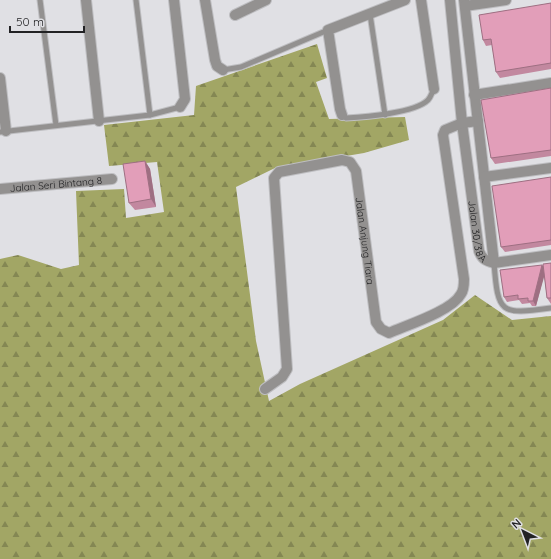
<svg xmlns="http://www.w3.org/2000/svg" width="551" height="559" font-family="Quicksand,sans-serif">
<style>
.forest{fill:url(#forest-firs)}
.lines{fill:none;stroke-linecap:round;stroke-linejoin:round}
.service-casing{stroke:#bebec1;stroke-width:7}
.minor-casing{stroke:#bebec1;stroke-width:12}
.service{stroke:#939190;stroke-width:5}
.minor{stroke:#939190;stroke-width:10}
.wall{fill:#c2889f}
.shaded-wall{fill:#9e6f82}
.building{fill:#e29eb9;stroke:#9e6f82}
.labels{text-anchor:middle;dominant-baseline:central;stroke-width:4;stroke-linejoin:round;paint-order:stroke}
.street-label{font-size:10px;fill:#222224;stroke:#e0e0e4}
</style>
<defs>
<pattern id="forest-firs" width="22" height="20" patternUnits="userSpaceOnUse"><rect width="22" height="20" fill="#a2a665"/><path d="M5 1l3.5 6h-7zM16 11l3.5 6h-7z" fill="#848753"/></pattern>
</defs>
<rect width="100%" height="100%" fill="#e0e0e4"/>
<!-- forest -->
<polygon class="forest" points="317,44 327,78 316,82 329,119 405,117 409,140 364,153 275,168 236,187 256,341 269,401 300,384 443,320 475,295 512,320 551,316 551,559 0,559 0,259 18,255 61,269 79,265 76,191 124,189 126,218 164,212 157,162 109,166 104,125 194,115 196,86"/>
<g class="lines">
<defs>
<g id="service">
<polyline points="40,0 56,125"/>
<polyline points="136,0 150,115"/>
<polyline points="370,14 385,115"/>
<polyline points="223,70 241,67 328,30"/>
<path d="M342 115 346 118C365 117 415 113 428 100 431 97 432 92 434 89"/>
<polyline points="0,132 150,115 180,107"/>
<path d="M494 263C498 314 500 315 551 308"/>
</g>
<g id="minor">
<polyline points="86,0 99,121"/>
<polyline points="174,0 185,99 180,107"/>
<polyline points="205,0 215,60 217,66 223,70"/>
<polyline points="421,0 434,89"/>
<path id="s1" d="M450 0 462 123 479 251C482 259 486 261 494 263L551 255"/>
<polyline points="464,0 494,263"/>
<polyline points="465,6 506,0"/>
<polyline points="235,15 266,0"/>
<polyline points="0,78 6,131"/>
<polyline points="474,95 551,83"/>
<polyline points="342,115 340,109 328,30 405,0"/>
<polyline points="484,177 551,168"/>
<path id="s2" d="M0 189 112 179"/>
<path id="s3" d="M265 389 282 377 287 369 274 178 279 172 342 160 350 162 356 171 376 322 381 329 389 333C407 325 452 311 461 294 464 290 464 284 464 279L443 135 445 130 462 123 478 121"/>
</g>
</defs>
<!-- service casing -->
<use href="#service" class="service-casing"/>
<!-- minor casing -->
<use href="#minor" class="minor-casing"/>
<!-- service -->
<use href="#service" class="service"/>
<!-- minor -->
<use href="#minor" class="minor"/>
</g>
<!-- wall -->
<g class="wall">
<polygon points="551,3 551,69 500,78 496,72 492,45 486,46 483,40"/>
<polygon points="551,88 551,156 495,164 491,158"/>
<polygon points="145,161 150,169 156,207 135,210 129,203"/>
<polygon points="551,177 551,245 505,252 501,247"/>
<polygon points="551,263 551,304 547,298 544,275 536,306 532,306 530,303 522,304 519,300 507,302 504,297 542,265 543,266"/>
</g>
<!-- shaded-wall -->
<g class="shaded-wall">
<polygon points="145,161 150,169 156,207 151,199"/>
<polygon points="542,265 546,270 536,306 533,301"/>
</g>
<!-- building -->
<g class="building">
<polygon points="551,3 551,63 496,72 491,39 483,40 479,15"/>
<polygon points="551,88 551,150 491,158 481,100"/>
<polygon points="145,161 151,199 129,203 123,164"/>
<polygon points="551,177 551,240 501,247 492,186"/>
<polygon points="551,263 551,298 547,298 543,264"/>
<polygon points="542,265 533,301 528,301 528,298 518,299 518,295 504,297 500,270"/>
</g>
<g class="labels">
<!-- street labels -->
<g class="street-label">
<text stroke="none"><textPath href="#s2" startOffset="56">Jalan Seri Bintang 8</textPath></text>
<text stroke="none"><textPath href="#s1" startOffset="233">Jalan 30/38A</textPath></text>
<text stroke="none"><textPath href="#s3" startOffset="383">Jalan Anjung Tiara</textPath></text>
</g>
</g>
<!-- north arrow -->
<g transform="translate(523 531) rotate(318)" stroke="#e0e0e4" stroke-width="3" paint-order="stroke">
<path d="M0-3L7 15L0 10L-7 15Z" fill="#222224"/>
<text y="-6" font-size="11" font-weight="bold" text-anchor="middle" fill="#222224">N</text>
</g>
<!-- scale -->
<path d="M10 26v6h74v-6" fill="none" stroke="#222224" stroke-width="2"/>
<text x="16" y="26" font-size="12" fill="#222224" stroke="#e0e0e4" stroke-width="3" paint-order="stroke">50 m</text>
</svg>
